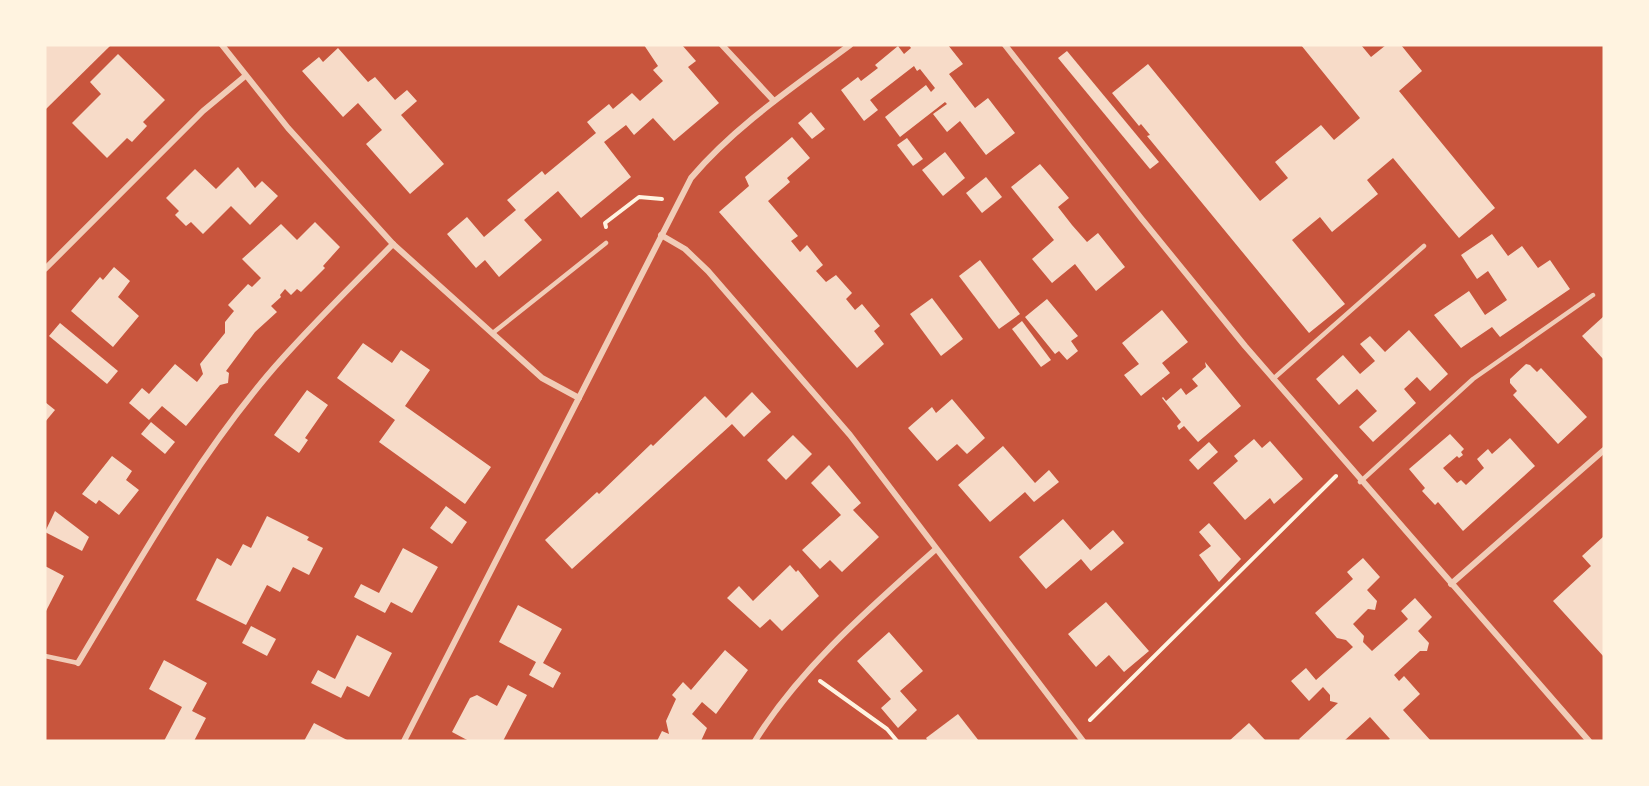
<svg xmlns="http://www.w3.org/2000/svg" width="1649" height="786" font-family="'PT Serif',serif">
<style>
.building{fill:#f7dbc8}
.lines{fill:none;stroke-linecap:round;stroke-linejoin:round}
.path{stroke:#fff3e0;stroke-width:4}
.service{stroke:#f1ccb7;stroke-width:4.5}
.minor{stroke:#f1ccb7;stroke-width:6}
</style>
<rect width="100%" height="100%" fill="#c8553d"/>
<!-- building -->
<g class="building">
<polygon points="45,45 110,46 45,110"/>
<polygon points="644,45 682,45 696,61 688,67 719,103 674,141 653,118 634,135 626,125 604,142 631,177 581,218 558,191 524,220 542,240 499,277 485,260 476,268 447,234 467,217 484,237 516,210 507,200 542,171 545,175 596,133 587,122 609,104 613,109 632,93 640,101 663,81 653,70 658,66"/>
<polygon points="909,45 948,45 963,64 949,74 975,108 988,98 1015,133 986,155 960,121 947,132 933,114 947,104 945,102 900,137 885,117 926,85 931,92 935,88 920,69 917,71 914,66 870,100 878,110 864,121 841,90 858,77 861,81 878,68 875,65 898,46 904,54 911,48"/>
<polygon points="1301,45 1361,45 1371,57 1386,45 1401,45 1422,71 1399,91 1495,208 1459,238 1393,158 1367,180 1378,194 1332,232 1320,217 1292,240 1345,304 1309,333 1147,136 1150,135 1141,124 1139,126 1112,93 1148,64 1260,201 1288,178 1275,162 1321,125 1334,140 1360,118"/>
<polygon points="338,48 368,82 375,77 395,100 407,90 417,101 401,115 444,164 410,194 366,144 382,130 358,103 343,117 302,71 319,57 323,62"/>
<polygon points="1067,51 1159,162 1150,169 1058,58"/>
<polygon points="118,54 165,100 143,122 147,126 132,142 127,138 107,158 72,123 101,94 90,82"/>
<polygon points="811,112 825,129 812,139 798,123"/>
<polygon points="792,137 810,158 787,178 790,182 768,201 798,236 791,241 800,252 807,245 823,265 816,271 826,282 836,275 852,293 846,299 855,310 862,304 880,326 874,331 884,344 857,368 719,212 749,186 745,177"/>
<polygon points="907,138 923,159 913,166 897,145"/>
<polygon points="945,152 965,178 943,196 922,170"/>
<polygon points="1040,164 1069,198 1058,207 1072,225 1087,242 1098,233 1125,267 1096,291 1075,264 1052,283 1032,259 1054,240 1011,187"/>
<polygon points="238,167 255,188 262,181 278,196 250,225 231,206 203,234 191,222 186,226 175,215 179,211 166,198 195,169 216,189"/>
<polygon points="986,177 1002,197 982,213 966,193"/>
<polygon points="315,222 340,247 323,266 325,268 301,292 297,289 291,295 285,289 280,295 281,297 271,306 277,312 255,332 226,371 229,373 228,383 220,385 186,426 162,406 149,420 129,403 142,388 149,394 175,364 197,382 203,374 200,364 225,333 225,322 234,311 228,305 248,284 252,287 261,278 242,259 281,224 297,240"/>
<polygon points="1492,234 1508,256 1522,246 1538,268 1550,260 1570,289 1500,337 1492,327 1461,348 1434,315 1469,291 1485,315 1507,300 1488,271 1477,279 1461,255"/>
<polygon points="980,260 1020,314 999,329 959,276"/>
<polygon points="114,267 130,281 118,297 139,316 113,347 71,311 100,277 103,280"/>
<polygon points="932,298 963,339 941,356 910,314"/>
<polygon points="1047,299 1078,336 1071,341 1078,351 1067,360 1059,351 1055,354 1025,317"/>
<polygon points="1162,310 1188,342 1162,363 1170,373 1141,396 1124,375 1139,364 1122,343"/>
<polygon points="1604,316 1604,360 1582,336"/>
<polygon points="1022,321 1051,360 1041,367 1012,329"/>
<polygon points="60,323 118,371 107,384 49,336"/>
<polygon points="1409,330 1448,374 1430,391 1417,377 1404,389 1416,403 1373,442 1359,427 1377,411 1357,389 1339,405 1316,379 1343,355 1360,374 1375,361 1360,344 1370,336 1385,352"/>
<polygon points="363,343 392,363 401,350 430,370 405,406 491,467 465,504 379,442 395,420 337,378"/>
<polygon points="1205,362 1241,406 1198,442 1184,426 1179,430 1177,426 1181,422 1162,398 1163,397 1166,401 1181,388 1186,395 1198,386 1192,379 1206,367"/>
<polygon points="1526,364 1530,365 1537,372 1541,368 1587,417 1558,444 1513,395 1517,391 1510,383 1510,379"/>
<polygon points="307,390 328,405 305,438 308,440 299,453 274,435"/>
<polygon points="752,392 771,412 762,420 744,437 732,424 572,569 545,540 597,492 599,494 651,444 653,446 705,396 726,418"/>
<polygon points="952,399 985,438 967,454 957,444 937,461 908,428 932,407 936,413"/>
<polygon points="45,402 55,410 45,422"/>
<polygon points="151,422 175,442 165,454 141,434"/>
<polygon points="1450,434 1464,449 1461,452 1463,455 1459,458 1457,456 1443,468 1457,483 1461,480 1466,485 1484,468 1477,459 1488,449 1492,454 1510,438 1535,466 1463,531 1438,502 1435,505 1422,491 1425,488 1409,469"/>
<polygon points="793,435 812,454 786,480 767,460"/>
<polygon points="1254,439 1262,448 1270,441 1303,479 1274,504 1270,498 1245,520 1213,483 1238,461 1234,456"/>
<polygon points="1209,442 1218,452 1198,470 1189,460"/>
<polygon points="1003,446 1035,483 1049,470 1059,482 1034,502 1025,492 990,522 958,485"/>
<polygon points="112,456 132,471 126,480 139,490 119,515 99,500 96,504 82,494"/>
<polygon points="829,465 861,503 853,510 879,537 842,572 830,560 820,569 802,550 841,515 811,483"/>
<polygon points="446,506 467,522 452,544 430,528"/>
<polygon points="55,511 89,537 82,551 45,532"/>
<polygon points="267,516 309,537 307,540 323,548 309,575 293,567 280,592 267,585 246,625 196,600 217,558 231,566 243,544 251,548"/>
<polygon points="1063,519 1090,550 1113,530 1124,543 1091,571 1081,559 1046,589 1019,557"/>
<polygon points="1209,523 1241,559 1219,582 1199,555 1211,546 1199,532"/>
<polygon points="1604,536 1604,657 1553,601 1591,566 1582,556"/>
<polygon points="403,548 438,567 412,613 391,602 385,613 354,597 361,584 379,593"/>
<polygon points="1363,558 1380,577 1367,590 1377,601 1375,610 1368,609 1353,624 1364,636 1363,642 1372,651 1408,619 1401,611 1415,598 1432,617 1418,631 1429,643 1427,651 1420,651 1394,675 1399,681 1404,676 1420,694 1403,710 1431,741 1387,741 1390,739 1370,717 1344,741 1301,741 1299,739 1338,703 1330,701 1330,695 1323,687 1309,701 1291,681 1306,668 1316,680 1353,647 1346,640 1337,638 1315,613 1353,579 1347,572"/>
<polygon points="790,565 796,572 798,570 819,596 782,631 770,619 760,628 727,598 739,586 753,601"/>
<polygon points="45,566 64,576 45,613"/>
<polygon points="1106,602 1149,651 1124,672 1109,655 1096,667 1068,634"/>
<polygon points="518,605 562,629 543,663 561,673 553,688 529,675 536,662 499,642"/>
<polygon points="251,626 276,639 267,656 242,643"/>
<polygon points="889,632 923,671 900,691 917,710 898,728 881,708 891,699 857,661"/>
<polygon points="357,635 392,653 369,697 347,686 341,698 311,683 318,670 335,679"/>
<polygon points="725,650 748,670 716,714 702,702 692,714 707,728 701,741 657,741 662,731 669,734 666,721 676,699 672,695 683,682 691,690"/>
<polygon points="164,660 207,683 192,711 206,718 194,741 164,741 182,707 149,689"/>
<polygon points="508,685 527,695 503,741 469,741 452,732 470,698 477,695 497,706"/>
<polygon points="958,714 979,741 928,741 926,738"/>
<polygon points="314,723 349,741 304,741"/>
<polygon points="1249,723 1266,741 1229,741"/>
</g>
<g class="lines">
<!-- path -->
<g class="path">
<polyline points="606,227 605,223 639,197 662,199"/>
<polyline points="820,681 887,729 897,741"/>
<polyline points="1090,720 1336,476"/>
</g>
<!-- service -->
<g class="service">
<polyline points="494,332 606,243"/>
<polyline points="1273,379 1424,246"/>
<polyline points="1360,482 1473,379 1593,295"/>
<polyline points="45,656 78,663"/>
</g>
<!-- minor -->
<g class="minor">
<polyline points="222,45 288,128 393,244 542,378 579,398"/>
<polyline points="722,45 774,101"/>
<polyline points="1005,45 1141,218 1245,346 1589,741"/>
<polyline points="661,235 685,249 708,271 850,435 1083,741"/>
<polyline points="45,269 203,111 244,77"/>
<polyline points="1451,584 1604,450"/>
<path d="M78 663C137 565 193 464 267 376 306 330 350 288 393 244"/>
<path d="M404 741 691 178C735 126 795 86 850 45"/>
<path d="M755 741C801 667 871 607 936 549"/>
</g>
</g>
<!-- border -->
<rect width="1649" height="786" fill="none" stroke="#fff3e0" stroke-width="93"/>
</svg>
